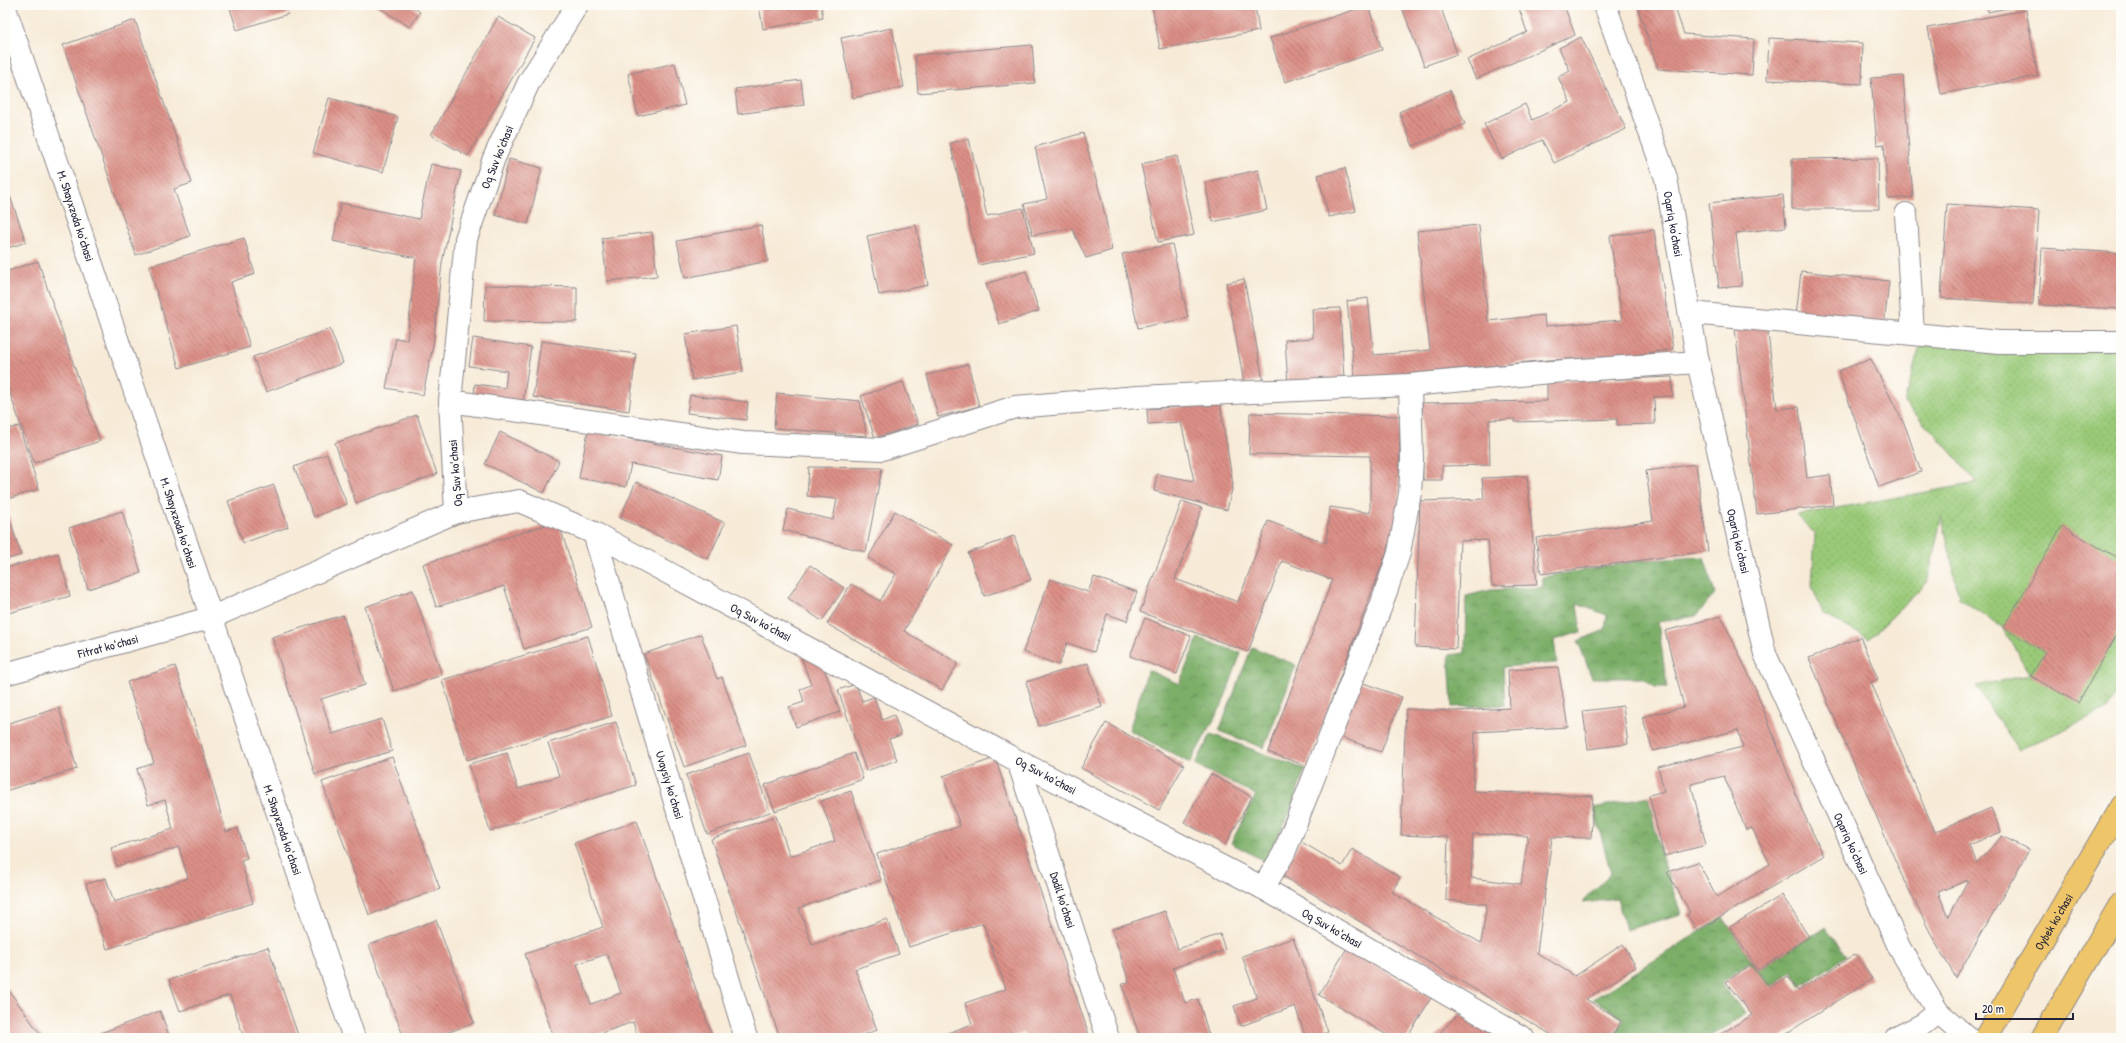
<svg xmlns="http://www.w3.org/2000/svg" width="2126" height="1043" font-family="'Patrick Hand',sans-serif">
<style>
.grass{fill:url(#grass-dots);stroke:#5e765a}
.forest{fill:url(#forest-crowns);stroke:#4e6852}
.building{fill:url(#building-back-hatch);fill-rule:evenodd}
.lines{fill:none;stroke-linecap:round;stroke-linejoin:round}
.street-casing{stroke:#8c868a;stroke-width:24}
.primary-casing{stroke:#8c868a;stroke-width:24}
.street{stroke:#fff;stroke-width:22}
.primary{stroke:#eec569;stroke-width:22}
.labels{text-anchor:middle;dominant-baseline:central;stroke-width:3;stroke-linejoin:round;paint-order:stroke}
.street-label{font-size:12px;fill:#22223b;stroke:#fdfcf7}
</style>
<defs>
<pattern id="grass-dots" width="8" height="8" patternUnits="userSpaceOnUse"><rect width="8" height="8" fill="#9aca78"/><path d="M2 2h.1M6 6h.1" fill="none" stroke="#84ad69" stroke-width="1.8" stroke-linecap="round"/></pattern>
<pattern id="forest-crowns" width="20" height="18" patternUnits="userSpaceOnUse"><rect width="20" height="18" fill="#7bae68"/><path d="M2 6a3 3 0 1 1 6 0M12 15a3 3 0 1 1 6 0" fill="none" stroke="#648d57"/></pattern>
<pattern id="building-back-hatch" width="6" height="6" patternUnits="userSpaceOnUse"><rect width="6" height="6" fill="#db9087"/><path d="M-1 5l2 2M0 0l6 6M5-1l2 2" fill="none" stroke="#b17570"/></pattern>
</defs>
<rect width="100%" height="100%" fill="#fdfcf7"/>
<filter id="ink" filterUnits="userSpaceOnUse"><feTurbulence type="fractalNoise" baseFrequency=".025" numOctaves="2"/><feDisplacementMap in="SourceGraphic" scale="8" xChannelSelector="R" yChannelSelector="G"/><feConvolveMatrix kernelMatrix="1 2 1 2 8 2 1 2 1" color-interpolation-filters="sRGB"/></filter>
<filter id="wash" filterUnits="userSpaceOnUse"><feTurbulence type="fractalNoise" baseFrequency=".012" numOctaves="4" result="noise"/><feDisplacementMap in="SourceGraphic" scale="16" xChannelSelector="R" yChannelSelector="G"/><feGaussianBlur stdDeviation="0.9" result="paint"/><feColorMatrix in="noise" values="0 0 0 0 0 0 0 0 0 0 0 0 0 0 0 0 0 1.4 0 .05"/><feComposite in="paint" operator="in"/></filter>
<g filter="url(#wash)">
<rect width="100%" height="100%" fill="#f7ebd8"/>
<!-- grass -->
<polygon class="grass" points="1920,345 2121,346 2121,684 2106,711 2018,750 1976,686 2030,675 2003,628 1959,598 1942,515 1927,583 1869,639 1823,614 1812,586 1815,534 1797,515 1977,483 1935,434 1904,403"/>
<!-- forest -->
<g class="forest">
<polygon points="1704,557 1715,594 1696,616 1658,622 1667,687 1655,687 1643,678 1592,678 1578,641 1605,630 1607,615 1577,604 1581,632 1554,640 1557,663 1503,667 1505,705 1452,707 1449,655 1465,653 1466,596 1491,590 1543,587 1542,577 1645,560"/>
<polygon points="1198,638 1241,653 1222,705 1190,763 1129,730 1148,670 1179,684"/>
<polygon points="1252,647 1296,665 1264,748 1219,731"/>
<polygon points="1211,734 1305,769 1292,807 1266,862 1231,843 1256,795 1195,765"/>
<polygon points="1648,796 1660,851 1681,914 1626,930 1617,898 1582,902 1611,874 1594,808"/>
<polygon points="1723,917 1758,971 1825,927 1846,956 1801,987 1792,972 1770,986 1749,962 1721,984 1746,1014 1707,1038 1613,1038 1624,1018 1593,999"/>
</g>
<g id="blocks">
<!-- building -->
<g class="building">
<polygon points="229,5 285,5 288,14 237,30"/>
<polygon points="375,5 410,5 420,12 410,27"/>
<polygon points="759,5 821,5 823,18 763,29"/>
<polygon points="1156,5 1255,5 1259,31 1160,49 1152,6"/>
<polygon points="1368,5 1382,50 1285,82 1270,38"/>
<polygon points="1401,5 1440,5 1457,54 1424,66"/>
<polygon points="1518,5 1564,5 1575,35 1476,79 1467,60 1527,32"/>
<polygon points="1637,5 1674,5 1684,34 1754,39 1752,75 1658,69"/>
<polygon points="1987,5 2017,5 2018,6 1988,12"/>
<polygon points="2026,10 2038,76 1941,94 1928,28"/>
<polygon points="498,17 535,38 468,156 431,135"/>
<polygon points="135,20 192,183 174,189 190,236 136,255 63,45"/>
<polygon points="892,28 904,87 853,98 841,38"/>
<polygon points="1581,37 1626,129 1554,163 1542,140 1502,159 1484,124 1525,104 1532,120 1570,102 1558,77 1570,71 1559,48"/>
<polygon points="1769,38 1863,43 1862,84 1767,80"/>
<polygon points="1032,45 1035,83 918,93 915,55"/>
<polygon points="675,63 685,105 638,116 628,74"/>
<polygon points="1903,76 1913,197 1888,199 1884,144 1877,145 1871,78"/>
<polygon points="801,80 804,105 738,114 735,89"/>
<polygon points="1450,90 1465,124 1413,146 1399,112"/>
<polygon points="329,98 398,117 383,172 313,153"/>
<polygon points="1083,133 1102,201 1112,250 1086,258 1072,228 1033,235 1024,204 1047,199 1035,147"/>
<polygon points="969,139 987,216 1023,208 1034,253 979,265 950,143"/>
<polygon points="1177,156 1194,235 1158,242 1141,164"/>
<polygon points="1878,158 1879,209 1792,209 1792,159"/>
<polygon points="509,159 542,168 528,224 495,215"/>
<polygon points="431,164 461,171 442,263 433,345 423,395 386,388 396,338 407,340 416,258 333,241 341,203 419,219"/>
<polygon points="1345,168 1356,211 1329,217 1318,175"/>
<polygon points="1258,170 1267,210 1213,222 1205,182"/>
<polygon points="1783,195 1786,227 1736,233 1742,286 1719,288 1709,203"/>
<polygon points="10,196 26,242 5,249 5,198"/>
<polygon points="1947,204 2039,210 2033,304 1941,298"/>
<polygon points="761,225 768,261 685,278 677,241"/>
<polygon points="916,225 928,285 879,295 867,236"/>
<polygon points="1479,225 1488,321 1544,315 1545,326 1622,320 1610,236 1654,230 1673,349 1628,356 1549,360 1355,379 1347,301 1368,298 1374,355 1430,350 1417,231"/>
<polygon points="652,232 657,276 607,281 602,238"/>
<polygon points="244,238 255,274 231,282 250,347 179,368 149,266"/>
<polygon points="1172,244 1188,318 1138,328 1122,254"/>
<polygon points="2042,248 2121,253 2121,309 2039,305"/>
<polygon points="38,261 100,441 34,463 5,379 5,272"/>
<polygon points="1026,271 1039,311 999,324 986,284"/>
<polygon points="1801,271 1889,281 1884,326 1796,316"/>
<polygon points="1244,279 1263,380 1244,383 1226,283"/>
<polygon points="485,285 577,287 577,322 484,321"/>
<polygon points="1340,308 1344,380 1288,384 1285,340 1313,338 1312,309"/>
<polygon points="1767,325 1777,409 1799,407 1807,478 1830,475 1833,505 1757,514 1735,329"/>
<polygon points="736,326 743,372 692,380 685,334"/>
<polygon points="330,329 343,363 266,392 253,357"/>
<polygon points="473,338 531,347 523,403 474,396 475,384 505,388 507,371 469,366"/>
<polygon points="541,341 636,354 629,411 533,397"/>
<polygon points="1871,359 1906,428 1921,472 1879,487 1838,371"/>
<polygon points="968,364 979,406 938,417 927,375"/>
<polygon points="1672,377 1673,396 1654,397 1655,424 1617,425 1617,419 1515,422 1515,419 1489,420 1490,465 1442,466 1442,480 1423,480 1422,403 1547,401 1547,382"/>
<polygon points="903,382 918,424 875,438 861,396"/>
<polygon points="777,393 860,401 867,436 774,428"/>
<polygon points="690,395 748,402 746,420 687,413"/>
<polygon points="1220,404 1233,485 1227,510 1154,491 1157,474 1194,481 1181,422 1148,424 1147,409"/>
<polygon points="1250,413 1400,416 1399,518 1307,766 1268,752 1332,580 1282,561 1248,652 1140,612 1182,501 1202,508 1175,579 1238,602 1268,521 1326,543 1330,507 1370,513 1370,456 1249,454"/>
<polygon points="417,415 437,474 356,503 335,443"/>
<polygon points="19,426 39,489 5,500 5,430"/>
<polygon points="588,431 722,456 718,480 631,464 626,487 579,478"/>
<polygon points="500,432 559,461 544,493 485,464"/>
<polygon points="327,454 347,504 314,517 294,467"/>
<polygon points="1696,464 1708,551 1541,574 1536,538 1653,521 1646,471"/>
<polygon points="809,467 882,468 866,552 783,530 788,509 833,520 837,499 807,496"/>
<polygon points="1527,476 1537,585 1492,586 1488,540 1460,541 1456,649 1415,647 1420,501 1484,499 1482,478"/>
<polygon points="636,482 725,523 708,559 620,518"/>
<polygon points="274,485 288,527 243,543 228,501"/>
<polygon points="5,504 21,555 5,560"/>
<polygon points="122,511 141,573 88,589 69,528"/>
<polygon points="895,511 953,545 904,631 958,663 942,690 827,624 851,584 880,601 896,574 868,558"/>
<polygon points="558,521 592,627 524,649 504,586 436,607 423,564"/>
<polygon points="2062,526 2121,560 2121,627 2078,703 2031,676 2045,652 2003,628"/>
<polygon points="1014,536 1031,580 984,596 968,553"/>
<polygon points="58,553 70,596 5,614 5,568"/>
<polygon points="810,565 844,588 822,621 788,598"/>
<polygon points="1094,577 1137,592 1127,621 1107,614 1094,652 1067,643 1059,665 1023,652 1050,579 1088,592"/>
<polygon points="413,590 442,675 394,691 365,607"/>
<polygon points="343,615 365,685 321,699 332,734 382,719 392,751 315,774 272,637"/>
<polygon points="1721,616 1756,690 1801,808 1824,856 1697,931 1687,914 1690,912 1667,872 1698,862 1717,897 1770,864 1752,828 1746,830 1724,776 1691,784 1706,845 1664,856 1649,795 1664,791 1658,767 1743,747 1738,730 1653,751 1642,717 1684,707 1665,631"/>
<polygon points="1145,618 1191,636 1177,674 1130,656"/>
<polygon points="701,634 717,679 722,677 746,745 684,767 644,654"/>
<polygon points="588,636 612,716 467,760 442,680"/>
<path d="M1860 637 1878 679 1871 682 1935 832 1991 808 2001 832 1969 845 1977 863 2002 836 2029 850 1956 978 1935 942 1901 874 1809 658ZM1968 880 1948 917 1938 892Z"/>
<polygon points="799,650 822,663 840,712 796,727 789,707 804,702 800,689 811,685"/>
<polygon points="1088,663 1102,707 1039,726 1026,682"/>
<polygon points="175,666 202,747 226,832 238,828 247,858 241,860 253,903 107,949 86,884 106,878 114,902 188,878 179,847 117,866 111,848 173,829 165,800 148,805 137,769 154,763 127,682"/>
<path d="M1558 667 1568 727 1475 732 1473 791 1593 796 1591 838 1552 837 1537 953 1575 976 1623 944 1636 967 1586 999 1621 1021 1611 1038H1557L1281 875 1300 841 1342 866 1352 849 1400 877 1392 892 1481 943 1487 904 1446 900 1448 837 1401 835 1406 709 1454 711 1510 708 1508 670ZM1473 834 1528 836 1521 884 1471 878Z"/>
<polygon points="1358,681 1402,697 1381,752 1338,736"/>
<polygon points="856,684 862,701 874,697 882,720 894,715 901,735 889,739 897,760 866,771 838,690"/>
<polygon points="1623,706 1628,744 1588,749 1583,711"/>
<polygon points="59,708 77,769 5,791 5,724"/>
<polygon points="616,722 636,785 490,831 469,764 507,753 518,789 559,776 548,743"/>
<polygon points="1106,723 1184,765 1159,810 1081,768"/>
<polygon points="749,753 770,812 707,834 686,775"/>
<polygon points="854,753 863,779 775,811 765,785"/>
<polygon points="392,757 440,889 369,915 322,782"/>
<polygon points="995,758 1074,990 1090,1038 1025,1038 1024,1033 1009,1038 935,1038 972,1024 965,1003 1006,989 983,923 909,947 877,854 960,826 943,776"/>
<polygon points="1211,774 1252,797 1225,845 1184,822"/>
<polygon points="851,791 881,880 799,908 812,945 887,919 899,954 855,969 877,1030 854,1038 780,1038 711,839 776,816 790,856 835,841 821,801"/>
<path d="M637 821 713 1038H638L633 1022 587 1038H554L525 954 603 927 574 843ZM607 954 621 993 591 1004 577 964Z"/>
<polygon points="1782,895 1809,937 1758,970 1730,927"/>
<polygon points="1165,911 1178,949 1220,934 1225,950 1173,968 1185,1003 1198,999 1210,1038 1140,1038 1122,984 1129,982 1112,929"/>
<polygon points="436,920 474,1023 432,1038 404,1038 369,945"/>
<polygon points="1293,938 1328,1032 1313,1038 1306,1038 1295,1006 1241,1026 1234,1006 1257,998 1242,956"/>
<polygon points="268,947 299,1038 244,1038 230,995 180,1011 169,980"/>
<polygon points="1347,948 1431,998 1407,1038 1392,1038 1319,995"/>
<polygon points="1856,954 1872,979 1779,1038 1714,1038 1752,1015 1726,982 1751,964 1770,987 1788,976 1798,991"/>
<polygon points="5,985 43,1038 5,1038"/>
<polygon points="160,1011 170,1038 100,1038 98,1034"/>
<polygon points="1459,1013 1499,1038 1435,1038"/>
</g>
</g>
</g>
<g filter="url(#ink)">
<use href="#blocks" fill-opacity="0" stroke="#8c868a" stroke-width="1"/>
<g class="lines">
<defs>
<g id="street">
<polyline points="577,5 529,82 494,158 466,239 450,401 456,512 519,501 594,533 1018,761 1263,888 1523,1038"/>
<path id="s1" d="M1605 5 1666 178 1698 362 1765 654 1900 949 1938 1012 1968 1038"/>
<polyline points="5,8 354,1038"/>
<polyline points="1691,313 1913,334 1906,214"/>
<polyline points="1913,334 1999,342 2121,342"/>
<polyline points="450,401 743,443 882,449 1015,407 1138,397 1410,385 1551,372 1698,362"/>
<polyline points="594,533 746,1038"/>
<polyline points="5,674 210,618 456,512"/>
<polyline points="1018,761 1108,1038"/>
<polyline points="1263,888 1284,853 1381,606 1399,553 1410,493 1412,459 1410,385"/>
<polyline points="1896,1038 1920,1026 1938,1012"/>
</g>
<g id="primary">
<path id="s2" d="M1985 1038 2121 806"/>
<polyline points="2042,1038 2121,903"/>
</g>
</defs>
<!-- street casing -->
<use href="#street" class="street-casing"/>
<!-- primary casing -->
<use href="#primary" class="primary-casing"/>
<!-- street -->
<use href="#street" class="street"/>
<!-- primary -->
<use href="#primary" class="primary"/>
</g>
</g>
<g class="labels">
<!-- street labels -->
<g class="street-label">
<text transform="translate(497 157) rotate(-68)">Oq Suv koʻchasi</text>
<text transform="translate(76 216) rotate(72)">M. Shayxzoda koʻchasi</text>
<text stroke="none"><textPath href="#s1" startOffset="230">Oqariq ko'chasi</textPath></text>
<text transform="translate(455 473) rotate(-95)">Oq Suv koʻchasi</text>
<text transform="translate(179 523) rotate(72)">M. Shayxzoda koʻchasi</text>
<text stroke="none"><textPath href="#s1" startOffset="554">Oqariq ko'chasi</textPath></text>
<text transform="translate(761 622) rotate(28)">Oq Suv koʻchasi</text>
<text transform="translate(108 646) rotate(-15)">Fitrat koʻchasi</text>
<text transform="translate(1046 775) rotate(28)">Oq Suv koʻchasi</text>
<text transform="translate(670 785) rotate(73)">Uvaysiy koʻchasi</text>
<text transform="translate(283 830) rotate(71)">M. Shayxzoda koʻchasi</text>
<text stroke="none"><textPath href="#s1" startOffset="878">Oqariq ko'chasi</textPath></text>
<text transform="translate(1063 900) rotate(72)">Dadil koʻchasi</text>
<text stroke="none"><textPath href="#s2" startOffset="135">Oybek ko‘chasi</textPath></text>
<text transform="translate(1332 928) rotate(30)">Oq Suv koʻchasi</text>
</g>
</g>
<!-- margin -->
<rect width="2126" height="1043" fill="none" stroke="#fdfcf7" stroke-width="20"/>
<!-- scale -->
<path d="M1976 1013v6h97v-6" fill="none" stroke="#22223b" stroke-width="2"/>
<text x="1982" y="1013" font-size="12" fill="#22223b" stroke="#fdfcf7" stroke-width="3" paint-order="stroke">20 m</text>
</svg>
